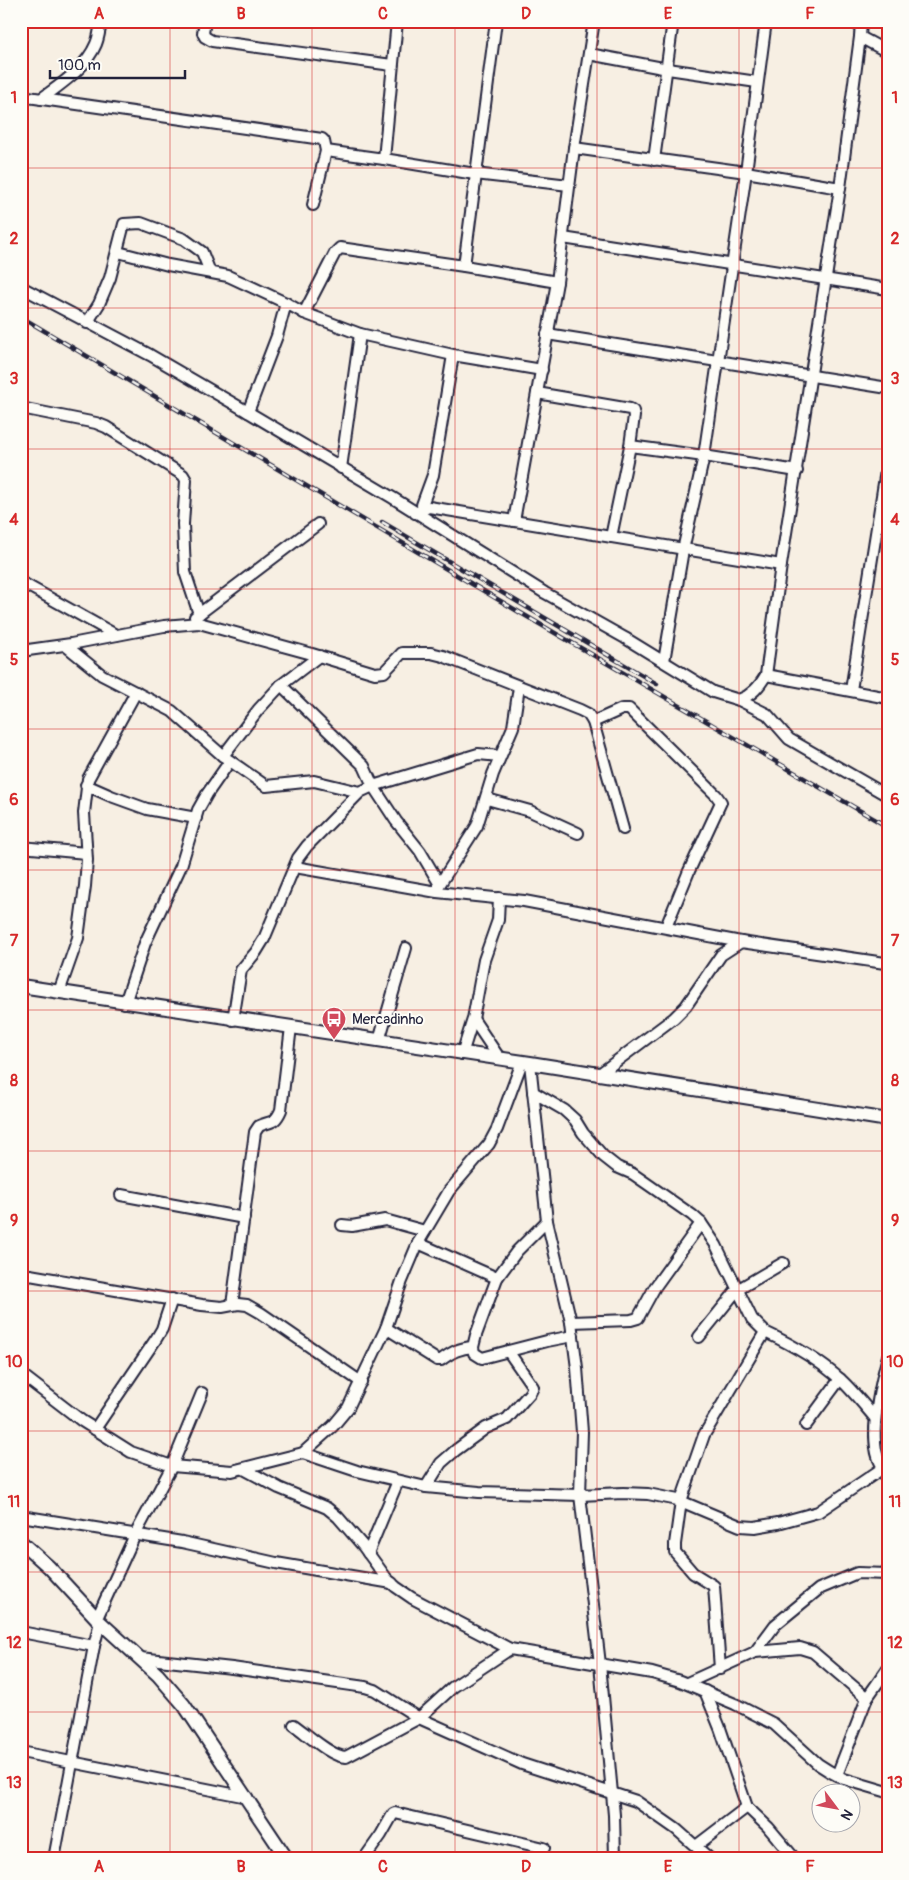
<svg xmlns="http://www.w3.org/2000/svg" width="909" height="1880" font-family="Pangolin,sans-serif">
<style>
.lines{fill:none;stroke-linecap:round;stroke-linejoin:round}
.minor-casing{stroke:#22223b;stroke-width:14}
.tertiary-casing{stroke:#22223b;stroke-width:16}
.minor{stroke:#fdfcf7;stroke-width:10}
.tertiary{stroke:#fdfcf7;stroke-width:12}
.rail-casing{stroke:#22223b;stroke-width:4.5}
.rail{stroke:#fdfcf7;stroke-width:2.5;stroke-dasharray:8;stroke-linecap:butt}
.grid{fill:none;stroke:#d62828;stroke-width:1;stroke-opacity:0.55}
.labels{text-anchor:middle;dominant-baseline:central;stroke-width:4;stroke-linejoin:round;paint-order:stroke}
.poi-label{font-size:15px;fill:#22223b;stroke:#fdfcf7;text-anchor:start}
.neatline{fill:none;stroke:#d62828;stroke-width:2}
.grid-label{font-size:16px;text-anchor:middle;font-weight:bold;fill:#d62828}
</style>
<rect width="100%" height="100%" fill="#f7efe3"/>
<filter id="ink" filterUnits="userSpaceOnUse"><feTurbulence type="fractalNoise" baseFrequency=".02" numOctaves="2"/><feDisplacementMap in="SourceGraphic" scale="10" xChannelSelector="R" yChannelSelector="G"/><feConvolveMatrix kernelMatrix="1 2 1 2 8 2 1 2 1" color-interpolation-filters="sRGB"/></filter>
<g filter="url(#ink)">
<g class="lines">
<defs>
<g id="minor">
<polyline points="205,21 203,33 205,37 212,41 392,65"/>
<polyline points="860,37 888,52"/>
<polyline points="589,54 668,69 757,82"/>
<polyline points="21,96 322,139 324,141 326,151 313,205"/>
<path d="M41 99C61 84 86 68 96 44 99 37 100 29 101 21"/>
<polyline points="574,148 746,172 840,188"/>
<polyline points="326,151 384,159 475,174 569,185"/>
<polyline points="384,159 397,21"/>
<polyline points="654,160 673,21"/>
<polyline points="563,238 888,289"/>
<polyline points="118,252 168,265 228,276 286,303 304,313 360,334 453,355 542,370"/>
<polyline points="464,266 496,21"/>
<polyline points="21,287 150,355 248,412 393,498 545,593 625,638 713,692 739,700 767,714 789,739 888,796"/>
<polyline points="304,313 335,253 340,248 464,266 557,282"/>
<polyline points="87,323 99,304 110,278 124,224 141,223 184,239 202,252 210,272"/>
<polyline points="547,334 888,388"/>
<polyline points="537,393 630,409 633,411 634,416 630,446 611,537"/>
<polyline points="21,408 96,423 106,427 183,475 186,480 183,524 185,572 199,614"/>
<polyline points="248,412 277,336 286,303"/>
<polyline points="630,446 704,456 797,471"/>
<polyline points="341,468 360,334"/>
<polyline points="422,505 433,475 453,355"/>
<polyline points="415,513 429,507 781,565"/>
<polyline points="514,521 557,282 574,148 594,21"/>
<polyline points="21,582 116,635"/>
<polyline points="195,617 318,524"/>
<polyline points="65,645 102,675 172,711 223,756 266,786 314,781 360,792"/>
<polyline points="21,651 71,644 164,626 199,623 312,654 375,673 384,672 402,653 431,653 443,656 580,710 588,714 593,722 623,829"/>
<polyline points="664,661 683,550 704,456 746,172 766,21"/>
<polyline points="766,675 888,698"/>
<polyline points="281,685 364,766 373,786 396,821 420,851 439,883"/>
<polyline points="851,690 888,458"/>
<path d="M739 700C752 695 759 687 766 675L781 565 840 188 860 37 861 21"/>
<polyline points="593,722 622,709 629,709 716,795 721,802 689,871 666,927"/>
<polyline points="223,756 258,710 281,685 319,656"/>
<polyline points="86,785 111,796 147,809 196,818"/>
<polyline points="487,799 530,811 578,833"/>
<polyline points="21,847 86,853"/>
<polyline points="295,867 437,892 524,901 741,942"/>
<polyline points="438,887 477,826 493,774 513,727 519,687"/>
<polyline points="59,992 78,938 85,886 87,860 84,813 88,779 136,692"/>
<polyline points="125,1003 145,943 181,866 198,810 207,794 230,761"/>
<polyline points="473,1019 500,1059"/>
<polyline points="233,1020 241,970 256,952 264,939 298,858 307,846 360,792 373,786 478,754 500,756"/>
<polyline points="379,1041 406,948"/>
<polyline points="462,1054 473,1019 484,960 498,920 499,898"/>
<polyline points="530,1063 547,1221 571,1322 577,1368 582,1432 580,1495 600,1664 614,1815 615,1859"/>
<polyline points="598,1075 674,1018 686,1006 721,955 741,942 885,963"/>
<polyline points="533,1092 564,1110 575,1120 583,1133 603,1156 617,1167 633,1174 692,1215 701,1223 716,1245 752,1319 765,1332 704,1435 681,1501 675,1544 675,1552 693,1573 714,1586 720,1669"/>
<polyline points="121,1195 244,1218"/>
<polyline points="547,1221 517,1251 497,1278 476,1335 473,1347 474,1353 482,1358 547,1341 573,1336"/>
<polyline points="342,1225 352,1226 385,1220 425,1231"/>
<polyline points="418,1243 497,1278"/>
<polyline points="21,1280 30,1275 202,1305 222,1307 238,1304 247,1305 261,1313 361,1382"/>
<path d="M232 1305 255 1132 259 1126C271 1121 275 1124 281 1110L291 1027"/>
<polyline points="571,1322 631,1320 638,1318 655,1287 701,1223"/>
<path d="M386 1328 437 1360H441C452 1352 459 1348 473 1347"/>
<path d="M765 1332C793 1345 819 1360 841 1380 853 1391 864 1405 875 1418"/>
<polyline points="699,1337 737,1290 783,1263"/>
<polyline points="21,1374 82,1421 131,1452 172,1466 232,1471 303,1453 333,1426 348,1408 386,1328 402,1281 418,1243 449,1191 489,1144 497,1129 522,1062"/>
<polyline points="806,1425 840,1379"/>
<polyline points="95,1429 156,1339 162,1329 172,1299"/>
<polyline points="303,1453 357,1471 426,1487 479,1492 580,1495 623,1493 648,1494 678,1500 740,1526 755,1527 778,1523 818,1512 883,1468"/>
<polyline points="244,1469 279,1488 327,1508 338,1517 363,1546 387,1579 396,1587 412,1598 510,1649 652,1673 680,1681 735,1704 774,1724 818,1764 829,1771 844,1779 888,1792"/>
<path d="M887 1471C863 1452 881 1382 888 1356"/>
<polyline points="426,1487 441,1463 456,1450 486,1428 507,1419 530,1393 533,1387 508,1351"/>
<polyline points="21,1516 182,1542 276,1563 392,1583"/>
<polyline points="368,1553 398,1481"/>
<polyline points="97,1618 135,1535 172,1466 202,1393"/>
<polyline points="21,1632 94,1646"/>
<polyline points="755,1652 775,1625 819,1589 857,1573 888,1574"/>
<polyline points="140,1658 232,1668 365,1687 375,1690 419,1718 522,1764 636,1801 676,1829 710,1859"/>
<polyline points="687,1683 755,1652 800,1648 813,1652 867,1698"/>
<polyline points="705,1691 720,1728 747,1807 768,1827 795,1859"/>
<path d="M294 1725C307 1734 331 1757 346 1757L419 1718 453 1687 510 1649"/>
<polyline points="21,1752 247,1797"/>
<polyline points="837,1775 867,1698 888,1668"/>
<polyline points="696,1846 747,1807"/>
<polyline points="54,1859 94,1646 100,1622"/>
<polyline points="364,1859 381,1835 393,1814 395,1813 544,1848"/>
</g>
<g id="tertiary">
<polyline points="21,986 530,1063 888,1120"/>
<polyline points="21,1542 49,1567 100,1622 158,1675 184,1705 287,1859"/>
</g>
</defs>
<!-- minor casing -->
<use href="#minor" class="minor-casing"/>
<!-- tertiary casing -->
<use href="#tertiary" class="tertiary-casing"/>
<!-- minor -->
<use href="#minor" class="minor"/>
<!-- tertiary -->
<use href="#tertiary" class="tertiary"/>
<defs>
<g id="rail">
<polyline points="21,317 519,612 888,827"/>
<polyline points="382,522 657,684"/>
</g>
</defs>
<!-- rail casing -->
<use href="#rail" class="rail-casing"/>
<!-- rail -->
<use href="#rail" class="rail"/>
</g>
</g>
<!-- grid -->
<path class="grid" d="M170 21V1859M312 21V1859M455 21V1859M597 21V1859M739 21V1859M21 168H888M21 308H888M21 449H888M21 589H888M21 729H888M21 870H888M21 1010H888M21 1151H888M21 1291H888M21 1431H888M21 1572H888M21 1712H888"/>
<!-- icons -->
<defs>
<symbol id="bus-pin" viewBox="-11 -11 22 30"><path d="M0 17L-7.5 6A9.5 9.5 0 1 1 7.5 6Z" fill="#d1495b" stroke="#fdfcf7"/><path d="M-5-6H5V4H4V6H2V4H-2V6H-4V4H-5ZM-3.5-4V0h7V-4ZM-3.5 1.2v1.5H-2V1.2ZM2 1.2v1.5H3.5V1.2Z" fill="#fff"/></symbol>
</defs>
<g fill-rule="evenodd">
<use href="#bus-pin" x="320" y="1005" width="28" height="38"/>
</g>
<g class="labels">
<!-- poi labels -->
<g class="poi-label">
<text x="352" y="1019">Mercadinho</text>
</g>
</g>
<!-- margin -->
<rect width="909" height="1880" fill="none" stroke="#fdfcf7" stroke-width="55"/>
<!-- north arrow -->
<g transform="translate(836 1808) rotate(122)"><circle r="24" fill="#fdfcf7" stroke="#a5a5ac"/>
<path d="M0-4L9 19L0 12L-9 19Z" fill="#d1495b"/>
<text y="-8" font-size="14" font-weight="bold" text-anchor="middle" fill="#22223b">N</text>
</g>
<!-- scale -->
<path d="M50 70v8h135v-8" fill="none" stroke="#22223b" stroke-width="2.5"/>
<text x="58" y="70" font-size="15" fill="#22223b" stroke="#fdfcf7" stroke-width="4" paint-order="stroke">100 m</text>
<rect x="28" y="28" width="854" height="1824" class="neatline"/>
<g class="grid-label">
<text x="99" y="19">A</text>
<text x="241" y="19">B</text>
<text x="383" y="19">C</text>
<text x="526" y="19">D</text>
<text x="668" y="19">E</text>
<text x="810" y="19">F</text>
<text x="14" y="103">1</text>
<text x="895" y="103">1</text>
<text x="14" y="244">2</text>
<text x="895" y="244">2</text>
<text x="14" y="384">3</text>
<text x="895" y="384">3</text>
<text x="14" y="525">4</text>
<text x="895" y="525">4</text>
<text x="14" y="665">5</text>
<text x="895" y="665">5</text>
<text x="14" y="805">6</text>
<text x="895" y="805">6</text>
<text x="14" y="946">7</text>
<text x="895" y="946">7</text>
<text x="14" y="1086">8</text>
<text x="895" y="1086">8</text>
<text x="14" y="1226">9</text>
<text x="895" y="1226">9</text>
<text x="14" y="1367">10</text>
<text x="895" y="1367">10</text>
<text x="14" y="1507">11</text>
<text x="895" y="1507">11</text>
<text x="14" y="1648">12</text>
<text x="895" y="1648">12</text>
<text x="14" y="1788">13</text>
<text x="895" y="1788">13</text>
<text x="99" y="1872">A</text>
<text x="241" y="1872">B</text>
<text x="383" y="1872">C</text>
<text x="526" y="1872">D</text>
<text x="668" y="1872">E</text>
<text x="810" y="1872">F</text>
</g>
</svg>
